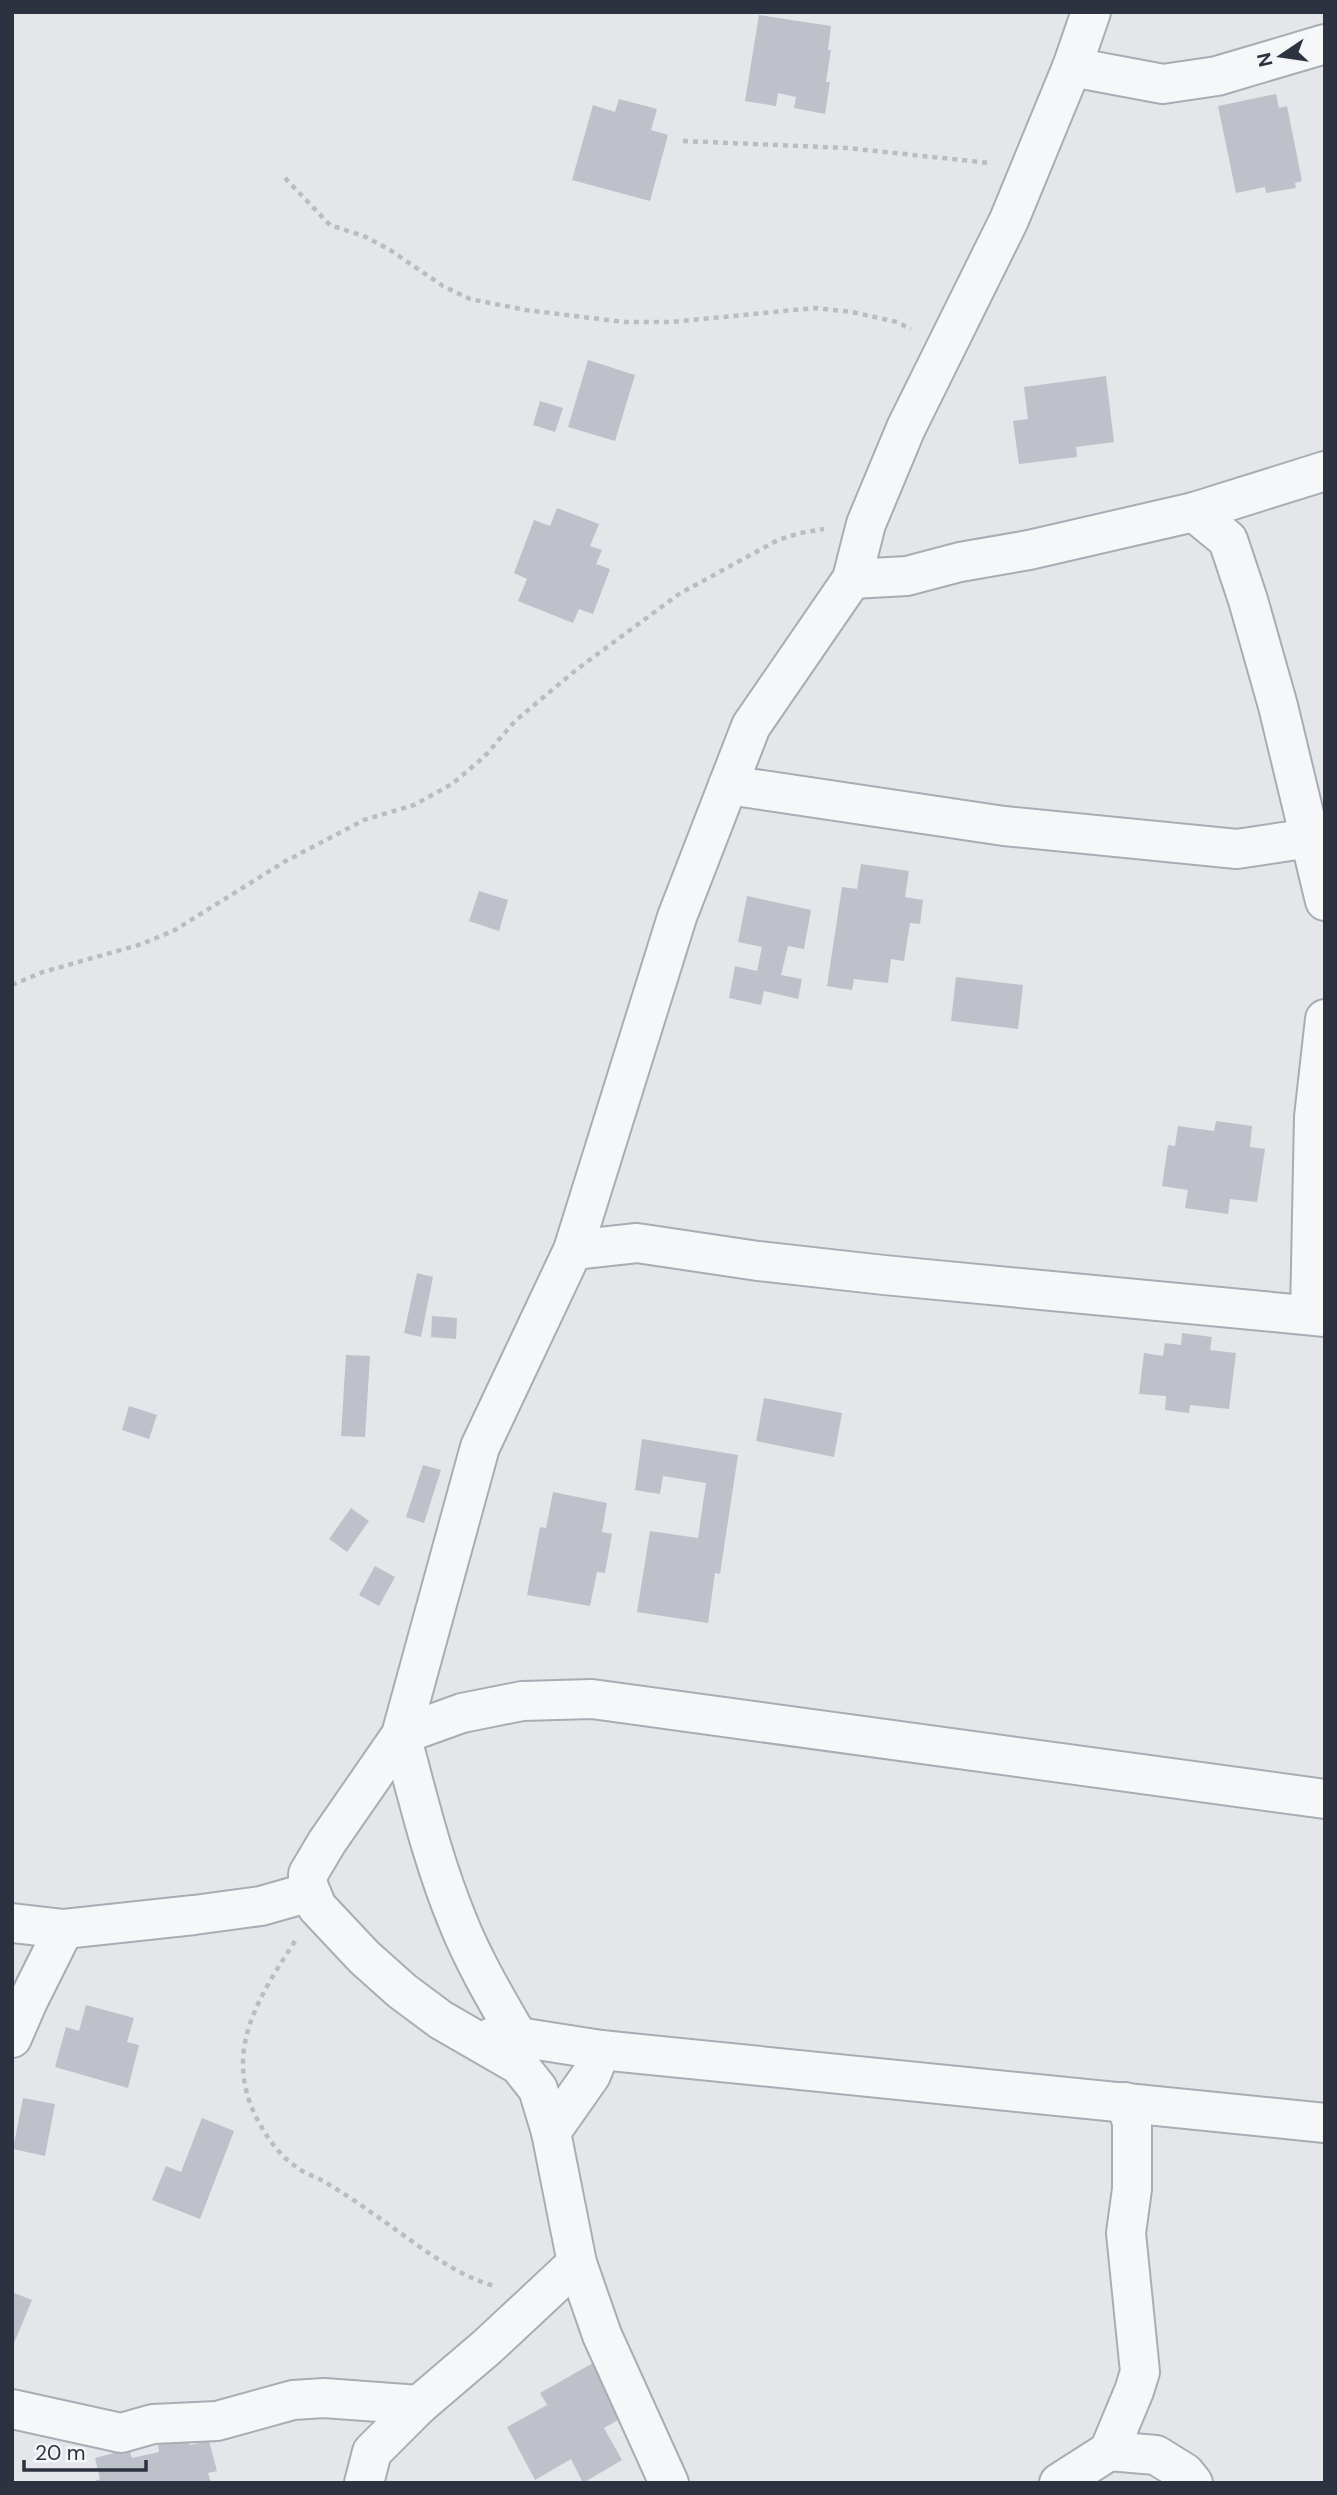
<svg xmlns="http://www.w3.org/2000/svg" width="1337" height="2495" font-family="'DM Sans',sans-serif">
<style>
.building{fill:#bec1c9}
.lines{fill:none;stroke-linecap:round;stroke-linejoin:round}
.street-casing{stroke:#a9acb4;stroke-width:42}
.path{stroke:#babcc2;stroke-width:4.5;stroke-dasharray:5 5;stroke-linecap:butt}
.street{stroke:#f6f7f9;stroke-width:38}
</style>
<rect width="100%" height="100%" fill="#e4e6ea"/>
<!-- building -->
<g class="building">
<polygon points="759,15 831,26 828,50 831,50 826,82 830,82 825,114 794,108 796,97 778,93 776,106 745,101"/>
<polygon points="1276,94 1279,108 1287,106 1302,181 1295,183 1296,188 1266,193 1265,187 1236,193 1218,106"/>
<polygon points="619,99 657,109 651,130 668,135 650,201 572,180 593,105 615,112"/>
<polygon points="588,360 635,375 615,441 568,427"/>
<polygon points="1106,376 1114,442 1076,447 1077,457 1019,464 1013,421 1028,419 1024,387"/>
<polygon points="540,401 563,408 555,432 533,425"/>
<polygon points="557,508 599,524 590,546 602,550 596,564 610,569 593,614 579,609 573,623 518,601 527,579 514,573 534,520 550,526"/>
<polygon points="861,864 909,871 905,897 923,900 920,924 910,923 904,961 891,959 888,983 854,979 852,990 827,986 842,887 857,889"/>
<polygon points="479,891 508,900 499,931 469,921"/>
<polygon points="747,896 811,910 804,949 788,946 781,975 802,979 798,999 764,991 761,1005 729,998 735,966 757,971 762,947 738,942"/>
<polygon points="956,977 1023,985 1018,1029 951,1021"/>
<polygon points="1216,1121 1252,1126 1250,1147 1265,1149 1257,1202 1230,1199 1228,1214 1185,1208 1188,1190 1162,1186 1168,1145 1175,1146 1178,1126 1214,1131"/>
<polygon points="417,1273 433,1277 421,1337 404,1333"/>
<polygon points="432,1316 457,1318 456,1339 431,1337"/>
<polygon points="1182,1333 1212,1337 1210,1350 1236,1353 1229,1409 1190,1405 1189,1413 1165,1410 1166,1396 1139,1394 1144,1353 1163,1356 1165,1343 1181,1345"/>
<polygon points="346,1355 370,1356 365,1437 341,1436"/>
<polygon points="764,1398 842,1413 834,1457 756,1441"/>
<polygon points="129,1406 157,1415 149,1439 122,1430"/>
<polygon points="642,1439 738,1455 720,1574 715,1573 708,1623 637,1612 650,1531 698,1538 706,1483 663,1476 660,1494 635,1490"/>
<polygon points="423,1465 441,1470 424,1523 406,1517"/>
<polygon points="553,1492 607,1503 602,1532 612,1534 605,1573 597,1572 590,1606 527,1595 540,1527 546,1528"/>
<polygon points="351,1508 369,1521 347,1552 329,1539"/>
<polygon points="375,1566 395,1577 379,1606 359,1595"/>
<polygon points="86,2005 134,2018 127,2042 139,2045 128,2088 55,2067 66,2027 79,2031"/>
<polygon points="23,2098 55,2104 45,2156 13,2149"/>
<polygon points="202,2118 234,2131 200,2219 152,2200 166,2166 181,2172"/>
<polygon points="12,2292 32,2300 12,2348"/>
<polygon points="593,2363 623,2417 604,2428 622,2460 583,2483 571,2459 535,2480 507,2427 547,2405 540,2393"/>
<polygon points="188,2438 190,2445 209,2441 217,2471 208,2473 211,2483 91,2483 100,2479 95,2458 129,2449 132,2458 159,2452 158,2445"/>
</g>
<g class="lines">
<defs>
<g id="street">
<polyline points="1072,67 1163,84 1217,76 1325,44"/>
<polyline points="1194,512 1228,540 1248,600 1278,706 1325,901"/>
<polyline points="852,579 907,576 960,562 1029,550 1194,512 1325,471"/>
<polyline points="728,785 1004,826 1237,849 1310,838"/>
<polyline points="573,1250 637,1243 758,1261 884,1275 1325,1317"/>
<polyline points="1310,1314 1314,1117 1325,1019"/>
<polyline points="12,1923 64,1929 194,1915 261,1906 310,1892"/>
<polyline points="492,2037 518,2037 601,2050 1325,2123"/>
<path d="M518 2037C496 1999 474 1962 458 1922 433 1862 418 1798 401 1735L462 1713 522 1701 592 1699 1325 1799"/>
<polyline points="12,2038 28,2001 64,1929"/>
<polyline points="551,2132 591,2075 601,2050"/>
<polyline points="12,2409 121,2433 153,2424 217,2421 293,2400 324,2398 419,2405"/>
<polyline points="1109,2451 1134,2391 1140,2372 1126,2233 1132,2189 1132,2122 1125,2102"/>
<polyline points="364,2483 372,2452 419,2405 487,2347 577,2263"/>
<polyline points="669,2483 602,2335 577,2263 551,2132 538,2089 519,2065 441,2020 402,1991 364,1957 317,1907 308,1885 308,1874 327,1842 401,1735 480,1447 573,1250 677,917 751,726 852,579 866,524 906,428 1009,220 1072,67 1091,12"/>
<polyline points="1059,2483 1109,2451 1156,2455 1185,2473 1193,2483"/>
</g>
</defs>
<!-- street casing -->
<use href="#street" class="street-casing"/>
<!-- path -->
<g class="path">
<polyline points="683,141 847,148 990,163"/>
<polyline points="285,178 330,225 366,237 390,250 443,286 470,299 526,310 624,322 671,322 815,308 852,312 897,322 911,329"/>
<polyline points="12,985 43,972 142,944 175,930 284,862 364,820 414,805 452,784 484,757 515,721 576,670 679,594 778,540 800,533 824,529"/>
<path d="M295 1941C259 1997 223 2050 256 2117 266 2136 278 2154 295 2166 303 2173 314 2176 323 2181 340 2191 357 2202 372 2213 411 2239 449 2273 494 2286"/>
</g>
<!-- street -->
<use href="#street" class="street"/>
</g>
<!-- border -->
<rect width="1337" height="2495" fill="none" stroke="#2d3241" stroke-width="28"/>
<!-- north arrow -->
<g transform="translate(1281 56) rotate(257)" stroke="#f3f5f8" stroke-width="5" paint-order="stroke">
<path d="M0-5L12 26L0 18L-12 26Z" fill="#2d3241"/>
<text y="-10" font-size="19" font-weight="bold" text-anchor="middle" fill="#2d3241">N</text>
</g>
<!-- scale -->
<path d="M24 2460v10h122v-10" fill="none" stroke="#2d3241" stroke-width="3.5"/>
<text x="35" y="2460" font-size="21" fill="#2d3241" stroke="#f3f5f8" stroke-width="5" paint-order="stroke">20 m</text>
</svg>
